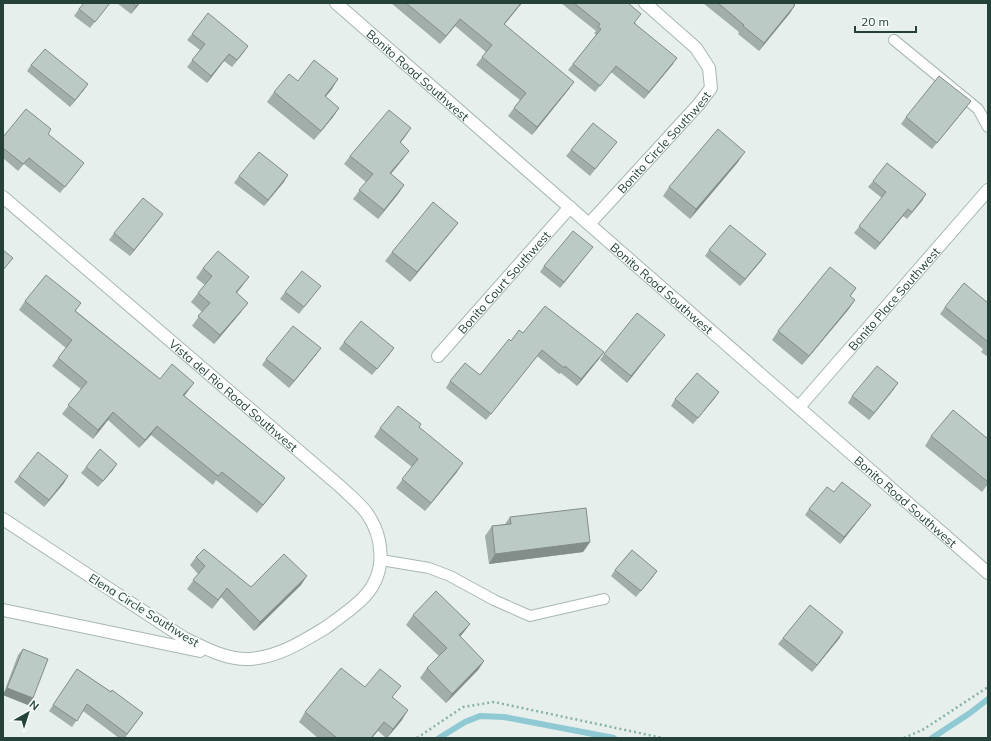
<svg xmlns="http://www.w3.org/2000/svg" width="991" height="741" font-family="Mulish,sans-serif">
<style>
.lines{fill:none;stroke-linecap:round;stroke-linejoin:round}
.stream{stroke:#8ec9d4;stroke-width:6}
.lane-casing{stroke:#a8b8b2;stroke-width:12}
.street-casing{stroke:#a8b8b2;stroke-width:14}
.path{stroke:#86b3a5;stroke-width:2.5;stroke-dasharray:2 3;stroke-linecap:butt}
.lane{stroke:#fff;stroke-width:10}
.street{stroke:#fff;stroke-width:12}
.wall{fill:#a1aea9}
.shaded-wall{fill:#838d89}
.building{fill:#bbcac4;stroke:#838d89}
.labels{text-anchor:middle;dominant-baseline:central;stroke-width:4;stroke-linejoin:round;paint-order:stroke}
.street-label{font-size:12px;fill:#24423a;stroke:#f7fbf9}
</style>
<rect width="100%" height="100%" fill="#e6efeb"/>
<g class="lines">
<!-- stream -->
<g class="stream">
<polyline points="439,738 465,722 480,716 504,717 614,738"/>
<polyline points="932,738 970,713 988,699"/>
</g>
<defs>
<g id="lane">
<polyline points="894,40 978,109 988,127"/>
<polyline points="381,560 429,568 450,576 494,600 530,616 604,599"/>
</g>
<g id="street">
<path id="s1" d="M336 3 988 573"/>
<path id="s2" d="M3 197 342 488C350 496 359 503 366 512 384 537 387 572 365 596 354 608 339 618 325 628 302 642 278 657 250 659 227 660 204 648 184 638L3 519"/>
<path id="s3" d="M589 224 699 104 711 88 709 68 696 48 645 3"/>
<path id="s4" d="M438 356 570 207"/>
<path id="s5" d="M799 407 988 190"/>
<polyline points="3,610 200,651"/>
</g>
</defs>
<!-- lane casing -->
<use href="#lane" class="lane-casing"/>
<!-- street casing -->
<use href="#street" class="street-casing"/>
<!-- path -->
<g class="path">
<polyline points="417,738 463,707 494,702 663,738"/>
<polyline points="904,738 924,729 988,687"/>
</g>
<!-- lane -->
<use href="#lane" class="lane"/>
<!-- street -->
<use href="#street" class="street"/>
</g>
<!-- wall -->
<g class="wall">
<polygon points="117,3 140,3 131,14"/>
<polygon points="391,3 522,3 504,25 569,89 532,135 508,116 520,100 476,65 486,52 455,26 440,44"/>
<polygon points="561,3 628,3 635,23 673,64 644,99 611,72 595,92 568,70 596,35 594,33 596,31"/>
<polygon points="703,3 792,3 795,5 790,13 759,51 738,34 739,32"/>
<polygon points="106,8 90,28 74,16 79,9"/>
<polygon points="192,34 248,46 232,67 224,61 207,83 187,67 200,50 187,40"/>
<polygon points="31,65 88,84 70,107 27,71"/>
<polygon points="298,81 332,89 325,97 339,108 333,117 314,140 267,102 274,92"/>
<polygon points="971,101 932,149 901,124 906,117"/>
<polygon points="411,128 400,143 403,159 391,174 404,185 398,194 378,219 353,199 366,182 344,164 350,156"/>
<polygon points="51,129 48,134 79,170 60,193 24,164 18,171 3,158 3,137"/>
<polygon points="617,142 590,176 566,156 571,150"/>
<polygon points="738,162 690,219 663,196 669,187"/>
<polygon points="288,175 264,206 234,183 239,176"/>
<polygon points="873,181 926,194 907,219 903,216 875,250 854,233 882,198 868,187"/>
<polygon points="163,214 130,256 109,240 114,233"/>
<polygon points="458,223 451,232 410,282 385,261 392,252"/>
<polygon points="709,250 766,254 761,261 740,286 705,256"/>
<polygon points="588,253 560,288 540,272 544,266"/>
<polygon points="203,268 249,277 237,293 241,312 214,344 192,326 202,312 191,302 198,293 205,285 196,278"/>
<polygon points="856,288 850,297 855,300 848,310 802,365 772,340 778,331"/>
<polygon points="285,292 316,292 299,314 280,299"/>
<polygon points="25,301 76,311 160,379 188,391 184,396 285,478 279,486 257,513 216,480 213,485 151,435 139,448 108,420 93,439 62,414 81,389 52,366 66,348 19,310"/>
<polygon points="988,303 988,357 981,352 983,349 940,314 945,307"/>
<polygon points="523,333 604,352 599,359 577,386 561,373 559,374 537,356 486,420 446,388 450,381 480,375 511,341"/>
<polygon points="660,341 627,383 600,360 604,354"/>
<polygon points="344,342 394,348 372,375 339,349"/>
<polygon points="321,348 289,388 262,365 266,359"/>
<polygon points="894,389 869,420 848,403 852,396"/>
<polygon points="715,398 693,424 671,406 675,399"/>
<polygon points="419,427 457,472 425,511 396,488 412,467 374,437 380,428"/>
<polygon points="931,436 988,439 988,484 982,492 925,446"/>
<polygon points="86,467 113,470 98,487 81,473"/>
<polygon points="19,476 64,483 44,507 14,482"/>
<polygon points="834,492 866,511 840,544 805,515 809,509"/>
<polygon points="510,517 590,542 583,552 489,564 485,536 492,526 505,524"/>
<polygon points="196,557 251,587 301,585 254,631 221,597 212,609 187,589 198,574 190,565"/>
<polygon points="615,570 657,571 636,597 611,576"/>
<polygon points="413,615 470,624 463,633 460,637 484,661 478,670 446,703 420,678 427,668 439,656 406,625"/>
<polygon points="843,632 812,672 778,644 783,638"/>
<polygon points="23,649 28,705 3,695 18,655"/>
<polygon points="77,669 143,713 125,738 119,738 83,711 72,727 49,711"/>
<polygon points="365,687 393,697 402,720 387,738 386,738 378,731 372,738 318,738 299,722 305,712"/>
</g>
<!-- shaded-wall -->
<g class="shaded-wall">
<polygon points="139,3 140,3 131,14 136,6"/>
<polygon points="521,3 522,3 498,32 504,24"/>
<polygon points="795,5 790,13 759,51 764,43"/>
<polygon points="460,19 455,26 440,44 446,36"/>
<polygon points="248,46 244,52 232,67 237,60"/>
<polygon points="229,54 224,61 207,83 211,76"/>
<polygon points="677,58 673,64 644,99 649,92"/>
<polygon points="338,79 332,89 318,106 325,96"/>
<polygon points="574,82 569,89 532,135 537,127"/>
<polygon points="88,84 84,90 70,107 75,100"/>
<polygon points="971,101 966,108 932,149 937,143"/>
<polygon points="339,108 333,117 314,140 321,131"/>
<polygon points="411,128 405,137 394,151 400,142"/>
<polygon points="409,151 403,159 384,182 390,173"/>
<polygon points="745,152 738,162 690,219 696,209"/>
<polygon points="288,175 284,182 264,206 268,200"/>
<polygon points="404,185 398,194 378,219 384,210"/>
<polygon points="926,194 922,201 907,219 912,212"/>
<polygon points="908,209 903,216 875,250 880,243"/>
<polygon points="163,214 158,221 130,256 134,250"/>
<polygon points="458,223 451,232 410,282 417,272"/>
<polygon points="593,247 588,253 560,288 564,282"/>
<polygon points="766,254 761,261 740,286 745,279"/>
<polygon points="249,277 242,286 229,302 236,292"/>
<polygon points="855,300 848,310 802,365 809,356"/>
<polygon points="248,303 241,312 214,344 220,335"/>
<polygon points="665,335 660,341 627,383 631,376"/>
<polygon points="321,348 316,355 289,388 294,381"/>
<polygon points="394,348 389,355 372,375 377,369"/>
<polygon points="542,350 537,356 486,420 491,414"/>
<polygon points="604,352 599,359 577,386 581,379"/>
<polygon points="194,383 188,391 178,404 183,395"/>
<polygon points="898,383 894,389 869,420 874,413"/>
<polygon points="719,392 715,398 693,424 698,418"/>
<polygon points="113,412 108,420 93,439 98,430"/>
<polygon points="157,426 151,435 139,448 145,440"/>
<polygon points="463,463 457,472 425,511 431,503"/>
<polygon points="117,464 113,470 98,487 103,481"/>
<polygon points="68,476 64,483 44,507 49,500"/>
<polygon points="285,478 279,486 257,513 263,505"/>
<polygon points="871,505 866,511 840,544 844,537"/>
<polygon points="590,542 583,552 489,564 495,554"/>
<polygon points="657,571 653,577 636,597 641,591"/>
<polygon points="307,576 301,585 254,631 260,622"/>
<polygon points="227,588 221,597 212,609 218,600"/>
<polygon points="470,624 463,633 452,645 459,635"/>
<polygon points="843,632 839,639 812,672 817,665"/>
<polygon points="484,661 478,670 446,703 452,694"/>
<polygon points="7,688 33,698 28,705 3,695"/>
<polygon points="408,710 402,720 387,738 393,729"/>
<polygon points="384,722 372,738 371,738"/>
</g>
<!-- building -->
<g class="building">
<polygon points="84,3 110,3 95,22 79,9"/>
<polygon points="132,3 139,3 136,6"/>
<polygon points="406,3 521,3 504,24 574,82 537,127 514,108 526,93 482,57 492,45 460,19 446,36"/>
<polygon points="574,3 628,3 641,14 634,23 677,58 649,92 616,66 600,86 573,64 601,29 598,27 600,24"/>
<polygon points="718,3 792,3 795,5 764,43 743,26 744,25"/>
<polygon points="208,13 248,46 237,60 229,54 211,76 192,60 205,44 192,34"/>
<polygon points="45,49 88,84 75,100 31,65"/>
<polygon points="314,60 338,79 325,96 339,108 321,131 274,92 289,74 298,81"/>
<polygon points="939,76 971,101 937,143 906,117"/>
<polygon points="26,109 51,129 48,134 84,163 65,187 29,158 23,164 3,148 3,137"/>
<polygon points="389,110 411,128 400,142 409,151 390,173 404,185 384,210 359,190 373,174 350,156"/>
<polygon points="593,123 617,142 595,169 571,150"/>
<polygon points="718,129 745,152 696,209 669,187"/>
<polygon points="259,152 288,175 268,200 239,176"/>
<polygon points="887,163 926,194 912,212 908,209 880,243 859,226 886,192 873,181"/>
<polygon points="143,198 163,214 134,250 114,233"/>
<polygon points="433,202 458,223 417,272 392,252"/>
<polygon points="730,225 766,254 745,279 709,250"/>
<polygon points="573,231 593,247 564,282 544,266"/>
<polygon points="3,250 13,258 3,270"/>
<polygon points="218,251 249,277 236,292 248,303 220,335 198,316 210,303 198,293 212,276 203,268"/>
<polygon points="830,267 856,288 850,296 855,300 809,356 778,331"/>
<polygon points="302,271 321,286 304,307 285,292"/>
<polygon points="46,275 81,303 75,311 160,379 172,364 194,383 183,395 285,478 263,505 222,472 218,476 157,426 145,440 113,412 98,430 68,405 87,382 58,358 72,340 25,301"/>
<polygon points="964,283 988,303 988,342 945,307"/>
<polygon points="545,306 604,352 581,379 565,366 564,368 542,350 491,414 450,381 465,363 480,375 509,339 511,341 519,330 523,333"/>
<polygon points="637,313 665,335 631,376 604,354"/>
<polygon points="361,321 394,348 377,369 344,342"/>
<polygon points="293,326 321,348 294,381 266,359"/>
<polygon points="877,366 898,383 874,413 852,396"/>
<polygon points="697,373 719,392 698,418 675,399"/>
<polygon points="398,406 421,424 419,427 463,463 431,503 402,479 418,459 380,428"/>
<polygon points="953,410 988,439 988,482 931,436"/>
<polygon points="100,449 117,464 103,481 86,467"/>
<polygon points="38,452 68,476 49,500 19,476"/>
<polygon points="842,482 871,505 844,537 809,509 827,487 834,492"/>
<polygon points="586,508 590,542 495,554 492,526 511,524 510,517"/>
<polygon points="204,549 251,587 284,554 307,576 260,622 227,588 218,600 193,580 205,566 196,557"/>
<polygon points="632,550 657,571 641,591 615,570"/>
<polygon points="436,591 470,624 459,635 484,661 452,694 427,668 447,648 413,615"/>
<polygon points="810,605 843,632 817,665 783,638"/>
<polygon points="23,649 48,659 33,698 7,688"/>
<polygon points="341,668 365,687 380,669 401,686 392,697 408,710 393,729 384,722 371,738 337,738 305,712"/>
<polygon points="77,669 111,692 112,690 143,713 127,734 87,704 77,721 53,705"/>
</g>
<g class="labels">
<!-- street labels -->
<g class="street-label">
<text stroke="none"><textPath href="#s1" startOffset="109">Bonito Road Southwest</textPath></text>
<text stroke="none"><textPath href="#s3" startOffset="111">Bonito Circle Southwest</textPath></text>
<text stroke="none"><textPath href="#s4" startOffset="99">Bonito Court Southwest</textPath></text>
<text stroke="none"><textPath href="#s1" startOffset="433">Bonito Road Southwest</textPath></text>
<text stroke="none"><textPath href="#s5" startOffset="144">Bonito Place Southwest</textPath></text>
<text stroke="none"><textPath href="#s2" startOffset="304">Vista del Rio Road Southwest</textPath></text>
<text stroke="none"><textPath href="#s1" startOffset="757">Bonito Road Southwest</textPath></text>
<text transform="translate(144 610) rotate(32)">Elena Circle Southwest</text>
</g>
</g>
<!-- border -->
<rect width="991" height="741" fill="none" stroke="#24423a" stroke-width="8"/>
<!-- north arrow -->
<g transform="translate(28 713) rotate(39)" stroke="#f7fbf9" stroke-width="3" paint-order="stroke">
<path d="M0-3L7 15L0 10L-7 15Z" fill="#24423a"/>
<text y="-6" font-size="11" font-weight="bold" text-anchor="middle" fill="#24423a">N</text>
</g>
<!-- scale -->
<path d="M855 26v6h61v-6" fill="none" stroke="#24423a" stroke-width="2"/>
<text x="861" y="26" font-size="12" fill="#24423a" stroke="#f7fbf9" stroke-width="3" paint-order="stroke">20 m</text>
</svg>
